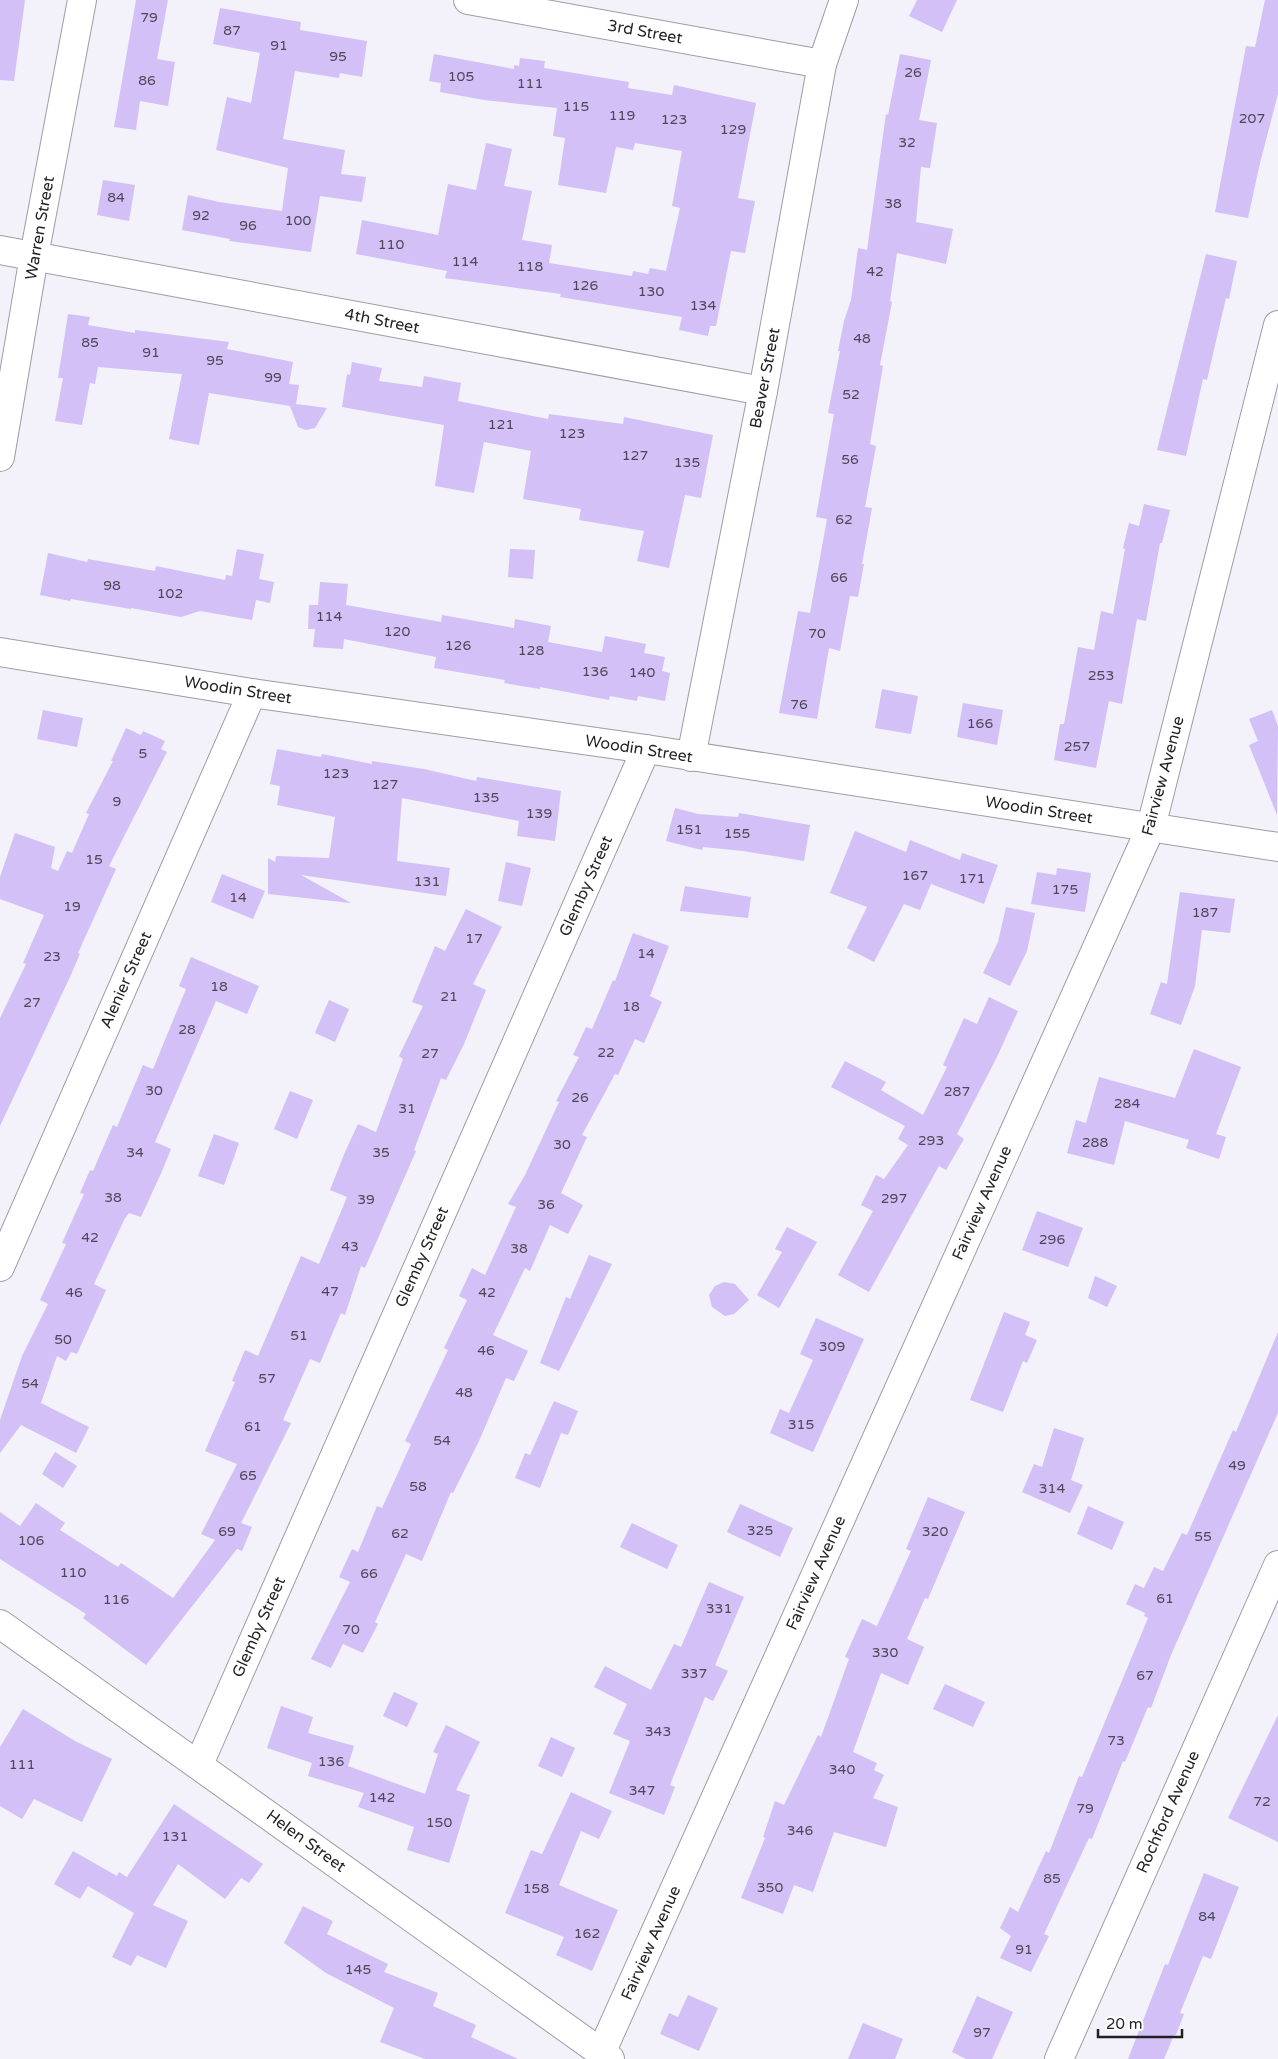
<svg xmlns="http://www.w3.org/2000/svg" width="1278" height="2059" font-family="'Varela Round',sans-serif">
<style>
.building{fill:#d2c0f6}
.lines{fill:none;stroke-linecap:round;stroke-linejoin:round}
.street-casing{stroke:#9f9ca4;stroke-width:30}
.secondary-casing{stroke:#9f9ca4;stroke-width:30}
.street{stroke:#fff;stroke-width:28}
.secondary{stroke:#fff;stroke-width:28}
.labels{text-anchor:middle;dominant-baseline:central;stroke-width:4;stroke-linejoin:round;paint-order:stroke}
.number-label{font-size:14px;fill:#4c4757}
.street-label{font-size:16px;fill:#201f22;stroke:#fff}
</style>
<rect width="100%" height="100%" fill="#f3f1f9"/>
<!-- building -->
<g class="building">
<polygon points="0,0 25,0 14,81 0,80"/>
<polygon points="136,0 168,0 157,59 175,62 168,106 140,101 136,130 114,127"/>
<polygon points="917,0 957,0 942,32 909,16"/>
<polygon points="1265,0 1278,0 1278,94 1260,163 1248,218 1215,212 1246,46 1255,47"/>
<polygon points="220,8 301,22 300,30 367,41 362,77 340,73 339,78 295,71 283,139 345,150 341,174 366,177 362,202 320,196 311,252 229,241 230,239 182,230 188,195 219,202 282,211 288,168 216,150 227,97 251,103 260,53 213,44"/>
<polygon points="434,54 514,69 514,65 519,66 520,58 545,61 544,68 629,82 628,88 672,95 674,85 756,103 738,198 755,201 745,253 731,251 716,326 710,326 708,336 679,330 682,317 560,297 561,294 445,278 447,271 356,254 362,220 438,235 448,184 476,190 486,143 512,149 504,186 532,191 522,240 552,245 549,263 632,276 633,271 648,274 650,268 666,271 680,208 672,206 682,151 635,143 633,150 616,147 606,193 558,185 565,138 553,136 557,108 484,100 440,92 441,83 429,81"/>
<polygon points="900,54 931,60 919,120 937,123 930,168 921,167 916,222 953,229 946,264 897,253 890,301 892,302 880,365 883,366 870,444 876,446 865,507 872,508 862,564 864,564 858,597 850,596 840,651 829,648 817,719 779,713 798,611 810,613 827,519 816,517 834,414 828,413 840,351 838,351 844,321 851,300 858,248 867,250 886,114 888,115"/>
<polygon points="103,180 135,185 129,221 97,215"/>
<polygon points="1206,254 1237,261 1229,299 1226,298 1207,380 1203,379 1186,456 1157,450"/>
<polygon points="68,314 90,317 88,325 135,333 135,330 229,342 227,349 293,362 289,384 299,385 296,404 327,408 315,428 306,430 298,427 290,406 209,393 199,445 169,439 182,374 98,367 95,384 90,383 82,425 55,421 63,378 58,378"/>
<polygon points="352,362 382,368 379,381 422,387 424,376 461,383 458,401 548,419 549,414 623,424 624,417 713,435 701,498 685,495 669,568 637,561 644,531 579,520 581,509 523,499 531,451 484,442 474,493 435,486 444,425 342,407 347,374 350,375"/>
<polygon points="1144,504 1170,510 1162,543 1160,543 1146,621 1137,619 1122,704 1109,701 1096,768 1054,760 1060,724 1064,724 1078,647 1094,650 1101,611 1113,614 1125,549 1123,548 1129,523 1139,526"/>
<polygon points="237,549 264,554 259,579 274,582 270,603 256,600 252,620 200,611 181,617 131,608 131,609 71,599 70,601 40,595 48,553 87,562 88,559 155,571 156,566 225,580 226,575 232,576"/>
<polygon points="510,549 535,550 533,579 508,577"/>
<polygon points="320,582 348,584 346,605 441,622 442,615 514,628 515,619 551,626 548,642 602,652 605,636 646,644 644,653 665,657 662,671 670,673 665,701 638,696 637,701 610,696 609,700 540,687 540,689 504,683 505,680 434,668 436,657 344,639 343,649 313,647 315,629 308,629 309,605 318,605"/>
<polygon points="882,689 918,696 911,734 875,728"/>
<polygon points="963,703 1003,710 997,745 957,737"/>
<polygon points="43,710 83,718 77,747 37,739"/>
<polygon points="1272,710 1278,726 1277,815 1249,745 1258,741 1249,719"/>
<polygon points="126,728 141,735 143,731 165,741 161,749 167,752 109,866 116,869 78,953 80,954 69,979 0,1126 0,1018 26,964 23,963 44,915 0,899 0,877 15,833 55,847 51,868 58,871 67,851 72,853 89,814 86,813 113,761 111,761"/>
<polygon points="277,749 321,757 322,754 372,764 372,761 424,769 476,781 477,777 561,791 555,841 517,836 519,821 402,798 397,861 450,868 446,896 301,875 351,903 268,894 268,858 275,862 276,856 329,858 335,817 277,805 280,786 270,784"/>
<polygon points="675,808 698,814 738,817 739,813 810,825 804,861 743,851 703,847 702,850 666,841"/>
<polygon points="855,831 906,852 910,840 960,860 962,853 998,865 984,904 931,884 920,910 904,904 874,962 847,948 867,907 830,893"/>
<polygon points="506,862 531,868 522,906 498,901"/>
<polygon points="1057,868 1091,873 1085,912 1031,904 1037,872 1056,875"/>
<polygon points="222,874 265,891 253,919 211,902"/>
<polygon points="685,886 751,897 748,918 680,911"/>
<polygon points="1180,892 1235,899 1230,933 1202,930 1195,986 1181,1025 1150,1014 1161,982 1167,984"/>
<polygon points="1006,907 1035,913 1027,951 1010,986 983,973 998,942"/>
<polygon points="466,909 502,927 473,984 486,990 464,1044 446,1080 441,1078 414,1150 416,1151 365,1268 361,1266 345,1315 341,1313 320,1363 310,1359 283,1420 291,1423 241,1523 252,1527 242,1551 237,1549 146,1665 83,1618 86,1614 0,1559 0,1512 20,1526 36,1503 65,1523 60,1530 118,1567 121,1563 173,1598 215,1540 201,1534 237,1464 205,1451 235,1382 232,1381 245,1350 258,1356 301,1256 319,1264 347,1197 330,1190 345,1152 358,1124 376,1132 403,1059 399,1056 423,1006 412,1002 435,946 445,951"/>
<polygon points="633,933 669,946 650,996 662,1002 644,1043 635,1039 618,1075 615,1074 582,1135 587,1137 561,1193 583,1205 568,1234 550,1225 530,1271 525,1268 493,1335 528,1351 514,1381 506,1378 479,1441 453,1493 451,1492 422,1561 406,1554 375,1622 378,1624 363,1653 343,1644 331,1668 311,1659 350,1582 339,1577 352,1549 358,1552 377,1506 382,1508 411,1444 405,1441 448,1350 444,1348 467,1300 459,1296 472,1268 485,1275 516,1207 508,1204 525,1175 559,1102 556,1101 579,1057 573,1055 586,1027 592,1029 613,980 615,981"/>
<polygon points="191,957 259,986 247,1014 216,1001 155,1142 171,1149 163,1169 141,1217 129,1213 124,1220 94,1284 106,1290 77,1354 71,1352 66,1361 57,1356 41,1403 89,1427 76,1453 21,1425 0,1453 0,1420 22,1356 48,1304 40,1300 66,1244 62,1243 84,1194 80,1193 90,1170 93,1171 113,1125 117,1127 143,1065 153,1069 186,989 179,986"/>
<polygon points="989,997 1018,1011 997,1057 957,1134 964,1139 946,1170 939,1166 869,1292 838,1275 873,1211 861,1205 876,1175 884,1179 908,1145 898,1139 905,1126 831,1087 845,1061 886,1082 881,1090 923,1115 947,1067 943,1065 964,1018 977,1024"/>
<polygon points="329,1000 349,1009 335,1042 315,1033"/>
<polygon points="1194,1049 1241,1067 1216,1134 1226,1137 1219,1159 1186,1148 1189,1140 1125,1121 1114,1165 1067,1153 1076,1120 1086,1123 1099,1077 1175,1098"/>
<polygon points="290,1091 313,1100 297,1139 274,1129"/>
<polygon points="214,1134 239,1143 224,1185 198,1176"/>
<polygon points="1037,1211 1083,1228 1068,1267 1022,1250"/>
<polygon points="787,1227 817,1242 779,1308 757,1295 782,1252 775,1249"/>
<polygon points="589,1255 612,1264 559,1371 540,1363 566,1297 570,1299"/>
<polygon points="1095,1276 1117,1286 1107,1307 1088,1298"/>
<polygon points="724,1282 735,1284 749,1300 734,1314 725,1316 712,1307 709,1295 715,1286"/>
<polygon points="1004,1312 1030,1322 1025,1335 1037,1340 1027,1363 1023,1361 1003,1412 970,1400"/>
<polygon points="816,1318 864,1339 813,1452 770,1433 780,1409 789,1413 813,1360 800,1354"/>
<polygon points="1278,1332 1278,1413 1171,1655 1151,1708 1148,1707 1125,1762 1123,1761 1092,1839 1089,1838 1044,1934 1049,1936 1031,1972 1000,1958 1011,1936 1000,1928 1010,1907 1018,1912 1046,1851 1049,1853 1079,1776 1082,1777 1148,1618 1144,1616 1145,1613 1126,1604 1135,1584 1144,1588 1154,1567 1163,1571 1182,1533 1187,1535 1233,1430 1236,1432"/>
<polygon points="554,1401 578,1411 568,1435 561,1433 540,1488 515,1478 525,1453 530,1455"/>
<polygon points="1054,1428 1084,1438 1071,1480 1083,1485 1070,1513 1022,1492 1034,1464 1042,1467"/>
<polygon points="55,1452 77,1466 63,1488 42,1474"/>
<polygon points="928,1497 965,1512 928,1599 925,1598 907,1639 924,1647 908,1685 881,1673 853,1752 877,1763 874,1770 884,1775 873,1798 898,1807 886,1847 834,1832 813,1892 794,1885 783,1914 741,1898 765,1838 763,1837 775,1801 784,1805 818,1735 821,1737 849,1659 845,1657 862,1619 877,1626 911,1551 906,1549"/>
<polygon points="740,1504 793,1528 780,1557 727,1532"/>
<polygon points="1088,1506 1124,1522 1112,1550 1077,1534"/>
<polygon points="632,1523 678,1545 667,1569 620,1547"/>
<polygon points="709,1582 744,1597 715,1665 728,1671 713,1701 705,1697 670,1785 675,1787 664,1815 609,1793 630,1741 613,1734 627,1704 594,1687 605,1666 651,1690 674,1644 681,1647"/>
<polygon points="945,1684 985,1702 973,1727 933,1709"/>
<polygon points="394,1692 418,1703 407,1727 383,1716"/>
<polygon points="281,1706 313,1717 308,1733 354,1746 348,1766 425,1794 438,1754 433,1752 446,1725 480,1742 456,1790 470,1795 449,1863 407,1850 414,1827 358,1807 364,1793 308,1776 312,1763 267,1748"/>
<polygon points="23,1709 75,1741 112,1759 82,1822 34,1799 22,1819 0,1806 0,1747"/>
<polygon points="1278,1715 1278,1842 1228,1818"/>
<polygon points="551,1737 575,1748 562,1777 538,1766"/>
<polygon points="571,1792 612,1811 599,1839 581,1831 559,1885 618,1910 592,1971 556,1955 564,1937 505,1913 531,1850 542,1854"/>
<polygon points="174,1804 263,1864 249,1883 241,1878 225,1899 178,1864 153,1905 188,1921 166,1968 137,1955 131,1966 112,1957 134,1913 88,1886 80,1899 54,1884 73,1851 117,1876 119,1872 127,1877"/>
<polygon points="1204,1873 1239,1887 1211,1959 1203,1956 1180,2013 1184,2014 1176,2035 1174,2035 1164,2059 1128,2059 1165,1964 1168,1965"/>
<polygon points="303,1906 333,1921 327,1934 388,1964 384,1972 438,1993 433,2006 476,2025 471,2037 518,2059 425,2059 380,2042 394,2008 326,1973 284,1943"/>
<polygon points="688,1995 718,2008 699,2051 660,2034 669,2013 678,2017"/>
<polygon points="977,1996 1013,2012 992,2059 966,2059 952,2052"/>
<polygon points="863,2023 903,2039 895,2059 848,2059"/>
</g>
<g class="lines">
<defs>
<g id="street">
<polyline points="468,0 822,64"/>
<polyline points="0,250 763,391"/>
<polyline points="0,457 34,256 82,0"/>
<polyline points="691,757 763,391 822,64 844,0"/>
<polyline points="0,1267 252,693"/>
<polyline points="199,1764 646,749"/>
<polyline points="601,2053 1151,827"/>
<polyline points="1059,2059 1278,1565"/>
</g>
<g id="secondary">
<polyline points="0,652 252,693 646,749 1278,847"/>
<polyline points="1151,827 1278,325"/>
<polyline points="0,1624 610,2059"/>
</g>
</defs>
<!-- street casing -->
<use href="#street" class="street-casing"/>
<!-- secondary casing -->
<use href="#secondary" class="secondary-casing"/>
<!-- street -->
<use href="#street" class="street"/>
<!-- secondary -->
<use href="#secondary" class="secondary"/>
</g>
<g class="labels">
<!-- number labels -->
<g class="number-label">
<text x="149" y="17">79</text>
<text x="232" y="30">87</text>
<text x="279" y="45">91</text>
<text x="338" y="56">95</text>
<text x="913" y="72">26</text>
<text x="461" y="76">105</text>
<text x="147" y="80">86</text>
<text x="530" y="83">111</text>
<text x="576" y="106">115</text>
<text x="622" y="115">119</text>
<text x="1252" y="118">207</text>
<text x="674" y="119">123</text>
<text x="733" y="129">129</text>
<text x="907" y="142">32</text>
<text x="116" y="197">84</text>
<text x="893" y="203">38</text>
<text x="201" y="215">92</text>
<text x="298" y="220">100</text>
<text x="248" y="225">96</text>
<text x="391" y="244">110</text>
<text x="465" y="261">114</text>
<text x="530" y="266">118</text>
<text x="875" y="271">42</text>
<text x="585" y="285">126</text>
<text x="651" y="291">130</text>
<text x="703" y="305">134</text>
<text x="862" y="338">48</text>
<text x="90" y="342">85</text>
<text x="151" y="352">91</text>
<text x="215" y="360">95</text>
<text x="273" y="377">99</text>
<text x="851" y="394">52</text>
<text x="501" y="424">121</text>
<text x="572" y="433">123</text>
<text x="635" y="455">127</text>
<text x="850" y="459">56</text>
<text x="687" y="462">135</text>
<text x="844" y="519">62</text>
<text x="839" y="577">66</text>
<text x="112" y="585">98</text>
<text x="170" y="593">102</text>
<text x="329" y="616">114</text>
<text x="397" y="631">120</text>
<text x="817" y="633">70</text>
<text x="458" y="645">126</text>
<text x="531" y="650">128</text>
<text x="595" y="671">136</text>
<text x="642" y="672">140</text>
<text x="1101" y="675">253</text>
<text x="799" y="704">76</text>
<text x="980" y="723">166</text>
<text x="1077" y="746">257</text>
<text x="143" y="753">5</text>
<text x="336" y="773">123</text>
<text x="385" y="784">127</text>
<text x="486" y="797">135</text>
<text x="117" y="801">9</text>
<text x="539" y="813">139</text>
<text x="689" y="829">151</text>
<text x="737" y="833">155</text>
<text x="94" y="859">15</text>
<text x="915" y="875">167</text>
<text x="972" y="878">171</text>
<text x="427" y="881">131</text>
<text x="1065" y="889">175</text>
<text x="238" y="897">14</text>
<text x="72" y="906">19</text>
<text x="1205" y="912">187</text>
<text x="474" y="938">17</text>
<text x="646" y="953">14</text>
<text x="52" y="956">23</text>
<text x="219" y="986">18</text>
<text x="449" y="996">21</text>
<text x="32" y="1002">27</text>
<text x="631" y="1006">18</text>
<text x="187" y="1029">28</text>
<text x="606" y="1052">22</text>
<text x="430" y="1053">27</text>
<text x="154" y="1090">30</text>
<text x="957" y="1091">287</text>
<text x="580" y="1097">26</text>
<text x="1127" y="1103">284</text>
<text x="407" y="1108">31</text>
<text x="931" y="1140">293</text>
<text x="1095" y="1142">288</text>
<text x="562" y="1144">30</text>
<text x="135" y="1152">34</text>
<text x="381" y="1152">35</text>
<text x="113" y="1197">38</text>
<text x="894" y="1198">297</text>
<text x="366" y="1199">39</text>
<text x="546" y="1204">36</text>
<text x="90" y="1237">42</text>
<text x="1052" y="1239">296</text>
<text x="350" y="1246">43</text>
<text x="519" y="1248">38</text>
<text x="330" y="1291">47</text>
<text x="74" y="1292">46</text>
<text x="487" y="1292">42</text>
<text x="299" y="1335">51</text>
<text x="63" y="1339">50</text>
<text x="832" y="1346">309</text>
<text x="486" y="1350">46</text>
<text x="267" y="1378">57</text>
<text x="30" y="1383">54</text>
<text x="464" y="1392">48</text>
<text x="801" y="1424">315</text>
<text x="253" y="1426">61</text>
<text x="442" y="1440">54</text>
<text x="1237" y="1465">49</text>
<text x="248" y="1475">65</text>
<text x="418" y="1486">58</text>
<text x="1052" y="1488">314</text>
<text x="760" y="1530">325</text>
<text x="227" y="1531">69</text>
<text x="935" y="1531">320</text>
<text x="400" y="1533">62</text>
<text x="1203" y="1536">55</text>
<text x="31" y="1540">106</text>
<text x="73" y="1572">110</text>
<text x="369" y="1573">66</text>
<text x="1165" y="1598">61</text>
<text x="116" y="1599">116</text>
<text x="719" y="1608">331</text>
<text x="351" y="1629">70</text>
<text x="885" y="1652">330</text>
<text x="694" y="1673">337</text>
<text x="1145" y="1675">67</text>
<text x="658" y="1731">343</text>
<text x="1116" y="1740">73</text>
<text x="331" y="1761">136</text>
<text x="22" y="1764">111</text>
<text x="842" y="1769">340</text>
<text x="642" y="1790">347</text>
<text x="382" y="1797">142</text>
<text x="1262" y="1801">72</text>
<text x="1085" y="1808">79</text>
<text x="439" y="1822">150</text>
<text x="800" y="1830">346</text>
<text x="175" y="1836">131</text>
<text x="1052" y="1878">85</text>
<text x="770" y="1887">350</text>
<text x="536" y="1888">158</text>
<text x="1207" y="1916">84</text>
<text x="587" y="1933">162</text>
<text x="1024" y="1949">91</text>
<text x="358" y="1969">145</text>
<text x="982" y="2032">97</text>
</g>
<!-- street labels -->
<g class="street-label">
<text transform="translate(645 32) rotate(10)">3rd Street</text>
<text transform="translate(40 228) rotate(-80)">Warren Street</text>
<text transform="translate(382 321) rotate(11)">4th Street</text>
<text transform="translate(765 378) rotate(-79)">Beaver Street</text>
<text transform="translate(238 690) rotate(9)">Woodin Street</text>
<text transform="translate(639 749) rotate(9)">Woodin Street</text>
<text transform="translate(1163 776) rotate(-75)">Fairview Avenue</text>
<text transform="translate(1039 810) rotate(9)">Woodin Street</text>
<text transform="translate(586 886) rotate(-66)">Glemby Street</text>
<text transform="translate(126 980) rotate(-66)">Alenier Street</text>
<text transform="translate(982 1203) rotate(-66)">Fairview Avenue</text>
<text transform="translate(422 1257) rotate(-66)">Glemby Street</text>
<text transform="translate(816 1573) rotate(-66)">Fairview Avenue</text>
<text transform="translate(259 1627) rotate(-66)">Glemby Street</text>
<text transform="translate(1168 1812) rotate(-66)">Rochford Avenue</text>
<text transform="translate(306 1841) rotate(36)">Helen Street</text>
<text transform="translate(651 1943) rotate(-66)">Fairview Avenue</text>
</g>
</g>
<!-- scale -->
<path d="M1098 2029v8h84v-8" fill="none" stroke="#201f22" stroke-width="2.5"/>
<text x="1106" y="2029" font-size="15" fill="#201f22" stroke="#ffffff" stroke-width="4" paint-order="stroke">20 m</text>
</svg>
